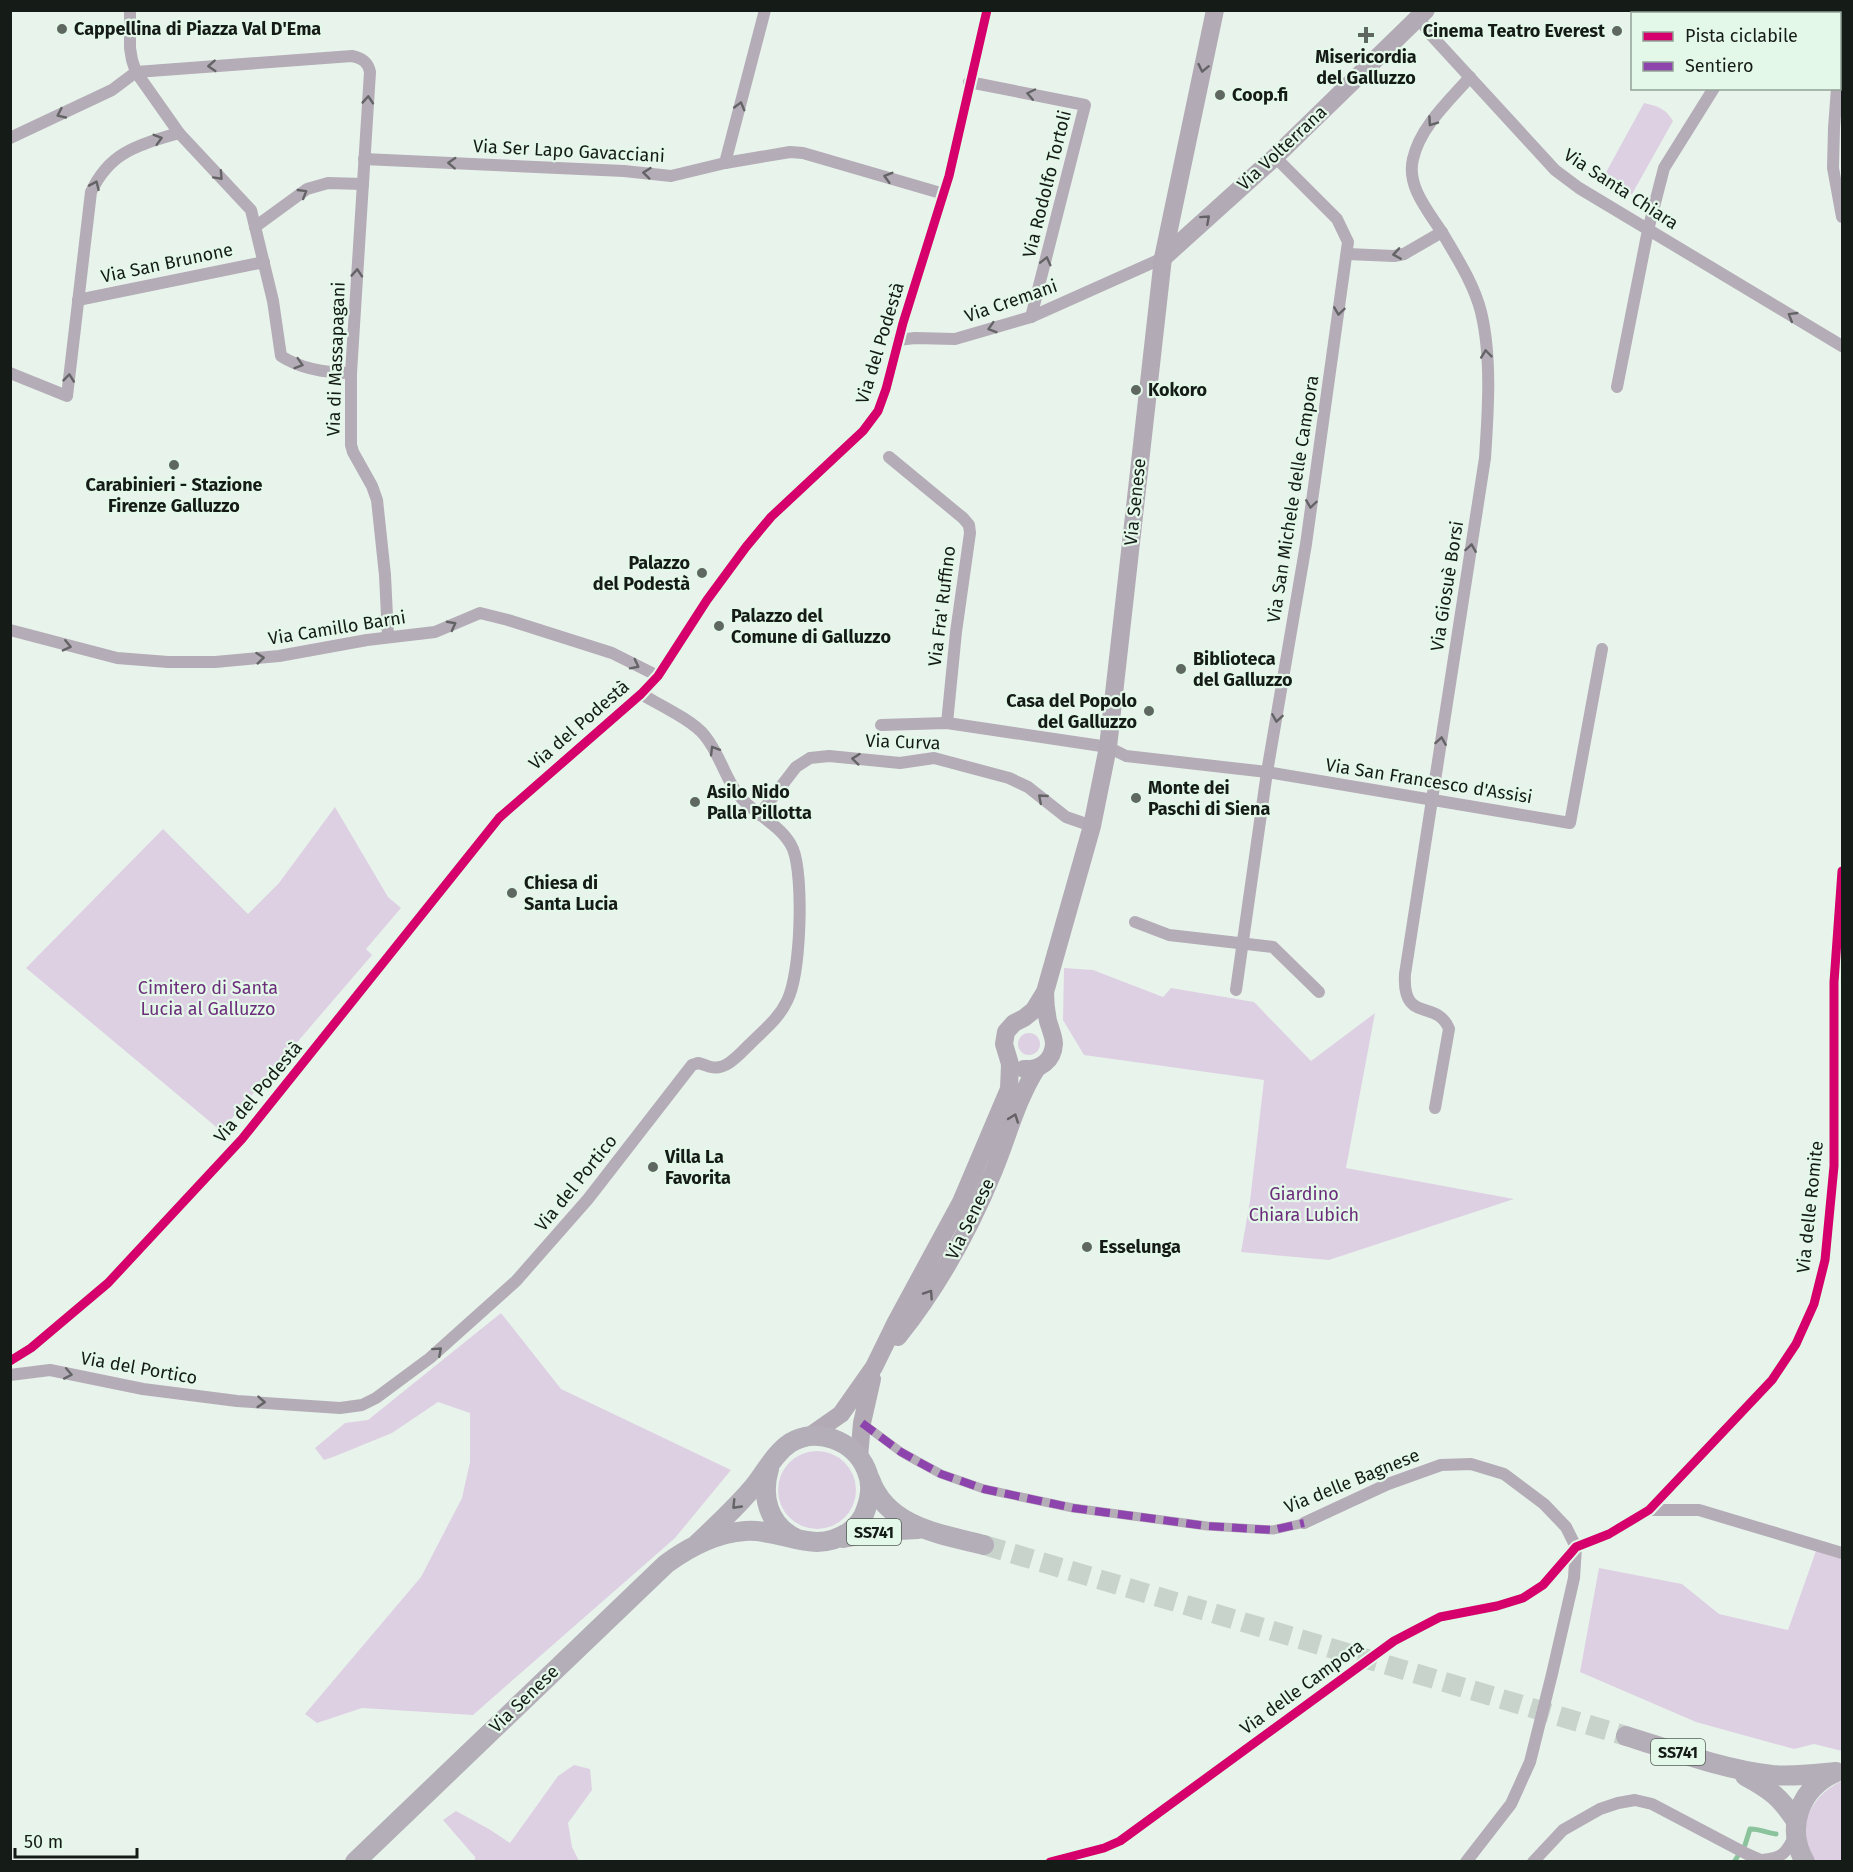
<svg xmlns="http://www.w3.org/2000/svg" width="1853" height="1872" font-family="'Fira Sans',sans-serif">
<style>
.green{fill:#ded0e3}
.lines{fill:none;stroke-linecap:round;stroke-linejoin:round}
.stream{stroke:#8bc39c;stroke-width:5}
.primary-tunnel{stroke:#c8d3cb;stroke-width:20;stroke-dasharray:20 10;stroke-linecap:butt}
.pedestrian{stroke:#b4acb7;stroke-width:9}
.minor{stroke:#b4acb7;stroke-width:12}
.secondary{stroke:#b2aab5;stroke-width:18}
.primary{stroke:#b3aeb7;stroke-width:20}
.quiet{stroke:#8e44ad;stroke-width:8;stroke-dasharray:15 8;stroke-linecap:butt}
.cycleway-casing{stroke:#e4f8e9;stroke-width:13}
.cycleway{stroke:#d6006c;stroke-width:9}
.oneway{stroke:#646466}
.oneway2{stroke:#646266}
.poi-dot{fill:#5f6761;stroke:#e4f8e9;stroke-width:2}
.labels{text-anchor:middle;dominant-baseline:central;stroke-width:4.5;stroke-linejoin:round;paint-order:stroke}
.shield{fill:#e4f8e9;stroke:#535d55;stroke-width:1.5}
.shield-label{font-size:16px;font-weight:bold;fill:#151b16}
.poi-label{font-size:18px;font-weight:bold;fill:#151b16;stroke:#e4f8e9;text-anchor:start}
.street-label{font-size:18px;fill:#151b16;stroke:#e4f8e9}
.park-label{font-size:18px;fill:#6c2d7b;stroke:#e4f8e9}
</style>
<rect width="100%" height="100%" fill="#e8f4eb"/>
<!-- green -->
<g class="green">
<path d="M1644 103C1658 106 1666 109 1673 121L1632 194C1619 191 1611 187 1604 176Z"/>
<polygon points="335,807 388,897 401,908 366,949 372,955 221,1131 26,968 163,829 248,914 279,883"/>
<polygon points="1064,968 1093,970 1163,997 1171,988 1254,1002 1311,1061 1375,1013 1346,1168 1514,1199 1329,1260 1241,1252 1250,1201 1264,1080 1084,1055 1063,1020"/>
<circle cx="1029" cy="1044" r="11"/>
<polygon points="501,1313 561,1389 731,1470 675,1538 473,1715 362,1708 317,1723 305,1714 421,1577 462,1498 470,1462 470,1413 438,1402 392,1433 333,1457 324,1460 315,1448 345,1423 368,1420"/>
<circle cx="817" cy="1490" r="39"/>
<polygon points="1816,1551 1842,1556 1842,1751 1814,1744 1794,1749 1696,1722 1580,1672 1599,1568 1682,1584 1719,1614 1788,1630"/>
<polygon points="574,1765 590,1769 592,1790 568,1823 572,1847 579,1861 475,1861 475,1857 443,1820 456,1811 489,1829 510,1843 558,1776"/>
<path d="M1842 1781V1861L1816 1862C1792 1830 1811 1795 1842 1781Z"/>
</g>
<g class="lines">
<!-- stream -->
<path class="stream" d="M1734 1862 1745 1845 1750 1829C1757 1828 1767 1833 1776 1834"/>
<!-- primary-tunnel -->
<polyline class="primary-tunnel" points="984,1545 1626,1736"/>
<!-- pedestrian -->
<polyline class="pedestrian" points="862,1423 901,1452 917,1461 941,1474 984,1489 1073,1508 1207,1526 1273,1530 1304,1523"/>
<!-- minor -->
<g class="minor">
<path d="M130 10V48L132 60 136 72 179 133 251 210 273 301 281 356C301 369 327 373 351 373"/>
<polyline points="1746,10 1747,14"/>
<polyline points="1762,14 1764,10"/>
<polyline points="1418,17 1431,35 1555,170 1579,188 1842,346"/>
<polyline points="1840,72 1842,53"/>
<polyline points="969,82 1085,105 1031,317"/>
<polyline points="1837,88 1834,128 1833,168 1842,217"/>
<path d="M10 138 112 90 136 72 352 56C362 58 368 62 370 72L351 373V445L353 452 372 486 377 500 385 575 388 637"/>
<polyline points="364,159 624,171 671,176 725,163 790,152 803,153 944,194"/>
<polyline points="725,163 765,10"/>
<polyline points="255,227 307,189 328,183 363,184"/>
<polyline points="1347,254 1394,256 1404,254 1442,232"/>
<polyline points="78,300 264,262"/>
<polyline points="898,340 915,338 955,339 1031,317 1163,258"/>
<path d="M10 373 67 396 91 192C110 151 139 145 179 133"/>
<polyline points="1617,387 1648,230 1664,168 1714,88"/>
<polyline points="889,457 963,518 969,525 970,533 956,632 947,723"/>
<polyline points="10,630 117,658 168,662 215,662 279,656 367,640 435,632 480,613 508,620 612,653 658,676"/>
<polyline points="881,725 947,723 1108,747 1126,756 1267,772 1570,823 1602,649"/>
<polyline points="759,815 796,767 810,758 829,756 900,763 934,758 1009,778 1028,787 1066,817 1092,826"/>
<polyline points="1135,922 1169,935 1273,947 1319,992"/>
<polyline points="1236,990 1267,772 1306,544 1348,242 1337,219 1275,157"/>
<path d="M1435 1108 1449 1029C1437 998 1402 1025 1405 974L1485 458C1488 413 1492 357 1481 312 1474 284 1457 258 1443 234 1430 213 1406 187 1413 159 1420 127 1449 101 1470 77"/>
<polyline points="10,1361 31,1348 108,1283 242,1139 499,818 641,694 658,676 707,600 746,547 771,517 863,431 878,411 886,389 903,323 949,176 987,10"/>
<path d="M10 1375 50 1370 143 1389 237 1401 340 1408 362 1405 376 1398 430 1358 516 1281 588 1199 692 1065 698 1063C703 1064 707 1066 711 1067 727 1071 741 1052 752 1042 765 1029 779 1018 787 1001 801 974 804 877 793 849 784 828 760 817 745 802 726 784 722 757 705 736 694 721 658 704 641 694"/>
<polyline points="1649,1510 1699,1510 1842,1553"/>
<polyline points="1304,1523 1388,1484 1441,1465 1471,1464 1504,1474 1544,1504 1566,1527 1576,1547 1574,1578 1552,1674 1530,1762 1511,1804 1466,1862"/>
<path d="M1762 1860C1782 1858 1786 1854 1795 1835"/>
<polyline points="1050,1862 1104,1848 1120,1841 1394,1641 1440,1617 1497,1606 1523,1598 1543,1585 1576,1547 1609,1534 1649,1510 1772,1380 1796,1344 1814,1304 1825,1260 1834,1166 1834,982 1842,871"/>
<polyline points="1533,1862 1563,1830 1600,1809 1618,1803 1635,1800 1652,1804 1747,1854 1765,1862"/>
</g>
<!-- secondary -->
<g class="secondary">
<polyline points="1163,258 1275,157 1426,10"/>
<path d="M1024 1069C1040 1070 1053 1061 1054 1044 1054 1037 1050 1028 1048 1021 1046 1011 1045 1002 1045 992"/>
<path d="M898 1337C938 1287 970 1229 994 1170 1008 1136 1017 1099 1037 1068"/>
<polyline points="811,1435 841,1414 874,1367 896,1322 961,1202 1009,1089 1010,1064 1004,1044 1006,1032 1014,1023 1024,1018 1034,1010 1045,992 1092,826 1108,747 1163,258 1215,10"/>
<polyline points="859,1457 862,1423 872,1379"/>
</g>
<!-- primary -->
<g class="primary">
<path d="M769 1469C761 1496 768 1524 795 1538"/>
<path d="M870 1479C887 1527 940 1534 984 1545"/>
<polyline points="843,1538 880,1531 918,1529"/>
<path d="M1626 1736C1674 1751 1722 1769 1772 1775 1794 1777 1815 1774 1836 1772"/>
<path d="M1745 1776C1771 1790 1780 1797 1796 1821"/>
<path d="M355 1862 666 1564C689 1547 716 1533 745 1531 783 1528 814 1557 850 1531 857 1526 864 1517 866 1509 871 1496 872 1482 866 1469 854 1441 817 1426 790 1443 775 1453 766 1471 755 1485 738 1506 717 1525 697 1544"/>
<path d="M1805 1862C1785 1828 1800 1789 1834 1773"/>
</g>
<!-- quiet -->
<polyline class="quiet" points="862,1423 901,1452 917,1461 941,1474 984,1489 1073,1508 1207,1526 1273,1530 1304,1523"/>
<defs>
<g id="cycleway">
<polyline points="10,1361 31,1348 108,1283 242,1139 499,818 641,694 658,676 707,600 746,547 771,517 863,431 878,411 886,389 903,323 949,176 987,10"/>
<polyline points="1050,1862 1104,1848 1120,1841 1394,1641 1440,1617 1497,1606 1523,1598 1543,1585 1576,1547 1609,1534 1649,1510 1772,1380 1796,1344 1814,1304 1825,1260 1834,1166 1834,982 1842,871"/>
</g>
</defs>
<!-- cycleway casing -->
<use href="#cycleway" class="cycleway-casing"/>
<!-- cycleway -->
<use href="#cycleway" class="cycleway"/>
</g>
<!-- one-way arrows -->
<defs><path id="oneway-chevron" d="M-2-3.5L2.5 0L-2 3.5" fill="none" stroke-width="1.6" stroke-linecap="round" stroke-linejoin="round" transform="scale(1.5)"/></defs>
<g class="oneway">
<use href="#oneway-chevron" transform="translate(212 66) rotate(176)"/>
<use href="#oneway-chevron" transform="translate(1031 94) rotate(-168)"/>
<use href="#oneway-chevron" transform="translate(368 100) rotate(-86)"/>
<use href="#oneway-chevron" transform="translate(740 106) rotate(-75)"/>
<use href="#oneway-chevron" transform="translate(61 114) rotate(155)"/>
<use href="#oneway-chevron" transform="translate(1432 122) rotate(125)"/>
<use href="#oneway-chevron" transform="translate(158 139) rotate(-16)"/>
<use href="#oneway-chevron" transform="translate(452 163) rotate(-177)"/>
<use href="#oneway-chevron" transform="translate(647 173) rotate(-174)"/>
<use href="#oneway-chevron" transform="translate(219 176) rotate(47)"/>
<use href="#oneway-chevron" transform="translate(888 177) rotate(-164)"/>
<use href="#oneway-chevron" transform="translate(95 185) rotate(-66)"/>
<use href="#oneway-chevron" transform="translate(303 193) rotate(-31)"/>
<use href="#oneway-chevron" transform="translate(1397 254) rotate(171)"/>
<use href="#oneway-chevron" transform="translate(1046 261) rotate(-76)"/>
<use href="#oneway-chevron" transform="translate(357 273) rotate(-86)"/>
<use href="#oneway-chevron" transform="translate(1339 311) rotate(98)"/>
<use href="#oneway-chevron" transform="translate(1792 316) rotate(-149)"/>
<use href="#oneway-chevron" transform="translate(992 328) rotate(163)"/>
<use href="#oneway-chevron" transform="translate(1486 354) rotate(-96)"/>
<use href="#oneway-chevron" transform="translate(299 364) rotate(17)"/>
<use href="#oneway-chevron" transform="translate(69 378) rotate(-84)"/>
<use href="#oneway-chevron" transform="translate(1311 504) rotate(98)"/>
<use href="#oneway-chevron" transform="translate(1471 548) rotate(-81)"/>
<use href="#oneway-chevron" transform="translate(452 625) rotate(-28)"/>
<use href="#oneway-chevron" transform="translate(67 646) rotate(13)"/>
<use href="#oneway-chevron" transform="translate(260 658) rotate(-6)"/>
<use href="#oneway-chevron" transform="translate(635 665) rotate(27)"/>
<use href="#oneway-chevron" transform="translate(1277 718) rotate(99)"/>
<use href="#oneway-chevron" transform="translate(1441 741) rotate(-81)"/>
<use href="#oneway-chevron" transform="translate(714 750) rotate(-121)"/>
<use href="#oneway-chevron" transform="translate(856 759) rotate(-174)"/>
<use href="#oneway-chevron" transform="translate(1042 798) rotate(-139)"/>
<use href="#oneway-chevron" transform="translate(438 1351) rotate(-42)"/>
<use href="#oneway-chevron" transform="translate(68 1374) rotate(11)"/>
<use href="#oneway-chevron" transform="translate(261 1402) rotate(4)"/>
<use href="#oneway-chevron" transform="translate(736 1505) rotate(134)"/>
</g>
<g class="oneway2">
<use href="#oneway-chevron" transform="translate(1203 68) rotate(102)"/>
<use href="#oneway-chevron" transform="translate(1206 219) rotate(-42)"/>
<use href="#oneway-chevron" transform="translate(1014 1118) rotate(-70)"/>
<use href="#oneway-chevron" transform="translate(929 1294) rotate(-56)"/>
</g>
<!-- markers -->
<g class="poi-dot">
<circle cx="62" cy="29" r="6"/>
<circle cx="1617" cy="31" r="6"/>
<path d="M1363 26h6v6h6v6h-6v6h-6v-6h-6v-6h6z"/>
<circle cx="1220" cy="95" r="6"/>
<circle cx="1136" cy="390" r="6"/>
<circle cx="174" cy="465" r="6"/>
<circle cx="702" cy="573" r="6"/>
<circle cx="719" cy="626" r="6"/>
<circle cx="1181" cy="669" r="6"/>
<circle cx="1149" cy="711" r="6"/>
<circle cx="1136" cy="798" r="6"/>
<circle cx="695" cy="802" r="6"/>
<circle cx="512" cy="893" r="6"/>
<circle cx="653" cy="1167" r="6"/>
<circle cx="1087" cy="1247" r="6"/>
</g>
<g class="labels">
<!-- shield labels -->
<g class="shield">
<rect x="847" y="1519" width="54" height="26" rx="4.5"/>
<rect x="1651" y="1739" width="54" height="26" rx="4.5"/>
</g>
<g class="shield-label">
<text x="874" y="1532">SS741</text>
<text x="1678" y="1752">SS741</text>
</g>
<!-- poi labels -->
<g class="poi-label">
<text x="74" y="29">Cappellina di Piazza Val D'Ema</text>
<text x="1605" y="31" text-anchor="end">Cinema Teatro Everest</text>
<text x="1366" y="57" text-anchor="middle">Misericordia<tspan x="1366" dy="21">del Galluzzo</tspan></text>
<text x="1232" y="95">Coop.fi</text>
<text x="1148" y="390">Kokoro</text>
<text x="174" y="485" text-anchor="middle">Carabinieri - Stazione<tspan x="174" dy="21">Firenze Galluzzo</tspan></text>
<text x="690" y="563" text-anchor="end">Palazzo<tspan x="690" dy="21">del Podestà</tspan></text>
<text x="731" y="616">Palazzo del<tspan x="731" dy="21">Comune di Galluzzo</tspan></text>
<text x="1193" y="659">Biblioteca<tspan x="1193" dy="21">del Galluzzo</tspan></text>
<text x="1137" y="701" text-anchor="end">Casa del Popolo<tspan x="1137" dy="21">del Galluzzo</tspan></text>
<text x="1148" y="788">Monte dei<tspan x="1148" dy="21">Paschi di Siena</tspan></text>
<text x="707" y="792">Asilo Nido<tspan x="707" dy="21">Palla Pillotta</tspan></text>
<text x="524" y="883">Chiesa di<tspan x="524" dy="21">Santa Lucia</tspan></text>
<text x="665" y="1157">Villa La<tspan x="665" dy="21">Favorita</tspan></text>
<text x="1099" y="1247">Esselunga</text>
</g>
<!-- street labels -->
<g class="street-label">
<text transform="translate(1282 148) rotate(-43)">Via Volterrana</text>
<text transform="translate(569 151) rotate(3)">Via Ser Lapo Gavacciani</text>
<text transform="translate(1047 184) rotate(-76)">Via Rodolfo Tortoli</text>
<text transform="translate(1621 189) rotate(33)">Via Santa Chiara</text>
<text transform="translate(167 263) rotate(-12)">Via San Brunone</text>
<text transform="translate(1011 301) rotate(-19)">Via Cremani</text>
<text transform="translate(880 343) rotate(-73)">Via del Podestà</text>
<text transform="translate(336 359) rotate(-88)">Via di Massapagani</text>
<text transform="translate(1293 499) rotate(-81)">Via San Michele delle Campora</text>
<text transform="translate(1135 502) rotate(-84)">Via Senese</text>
<text transform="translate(1447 586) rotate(-81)">Via Giosuè Borsi</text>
<text transform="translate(942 606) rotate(-83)">Via Fra' Ruffino</text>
<text transform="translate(337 628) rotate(-9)">Via Camillo Barni</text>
<text transform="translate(579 725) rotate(-41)">Via del Podestà</text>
<text transform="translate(903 742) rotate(2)">Via Curva</text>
<text transform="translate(1429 781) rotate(9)">Via San Francesco d'Assisi</text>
<text transform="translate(258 1092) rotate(-50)">Via del Podestà</text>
<text transform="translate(576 1183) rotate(-51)">Via del Portico</text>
<text transform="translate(1810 1207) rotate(-84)">Via delle Romite</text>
<text transform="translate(970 1219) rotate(-64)">Via Senese</text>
<text transform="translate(139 1368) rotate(10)">Via del Portico</text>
<text transform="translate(1352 1481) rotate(-22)">Via delle Bagnese</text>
<text transform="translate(1302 1687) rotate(-36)">Via delle Campora</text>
<text transform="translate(524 1699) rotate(-44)">Via Senese</text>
</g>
<!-- park labels -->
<g class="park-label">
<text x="208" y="988">Cimitero di Santa<tspan x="208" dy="21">Lucia al Galluzzo</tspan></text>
<text x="1304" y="1194">Giardino<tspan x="1304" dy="21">Chiara Lubich</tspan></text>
</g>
</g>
<!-- border -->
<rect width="1853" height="1872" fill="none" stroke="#151b16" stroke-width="24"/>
<!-- legend -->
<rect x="1631" y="12" width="210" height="78" fill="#e4f8e9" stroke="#91a095" stroke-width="1.5"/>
<rect x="1643" y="32" width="30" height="9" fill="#d6006c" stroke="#91a095" stroke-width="1.5"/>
<text x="1685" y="42" font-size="18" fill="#151b16">Pista ciclabile</text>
<rect x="1643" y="62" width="30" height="9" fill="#8e44ad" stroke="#91a095" stroke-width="1.5"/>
<text x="1685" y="72" font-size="18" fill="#151b16">Sentiero</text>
<!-- scale -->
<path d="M15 1848v9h122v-9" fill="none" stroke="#151b16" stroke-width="3"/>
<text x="24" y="1848" font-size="18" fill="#151b16" stroke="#e4f8e9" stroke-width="4.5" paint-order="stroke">50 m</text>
</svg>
